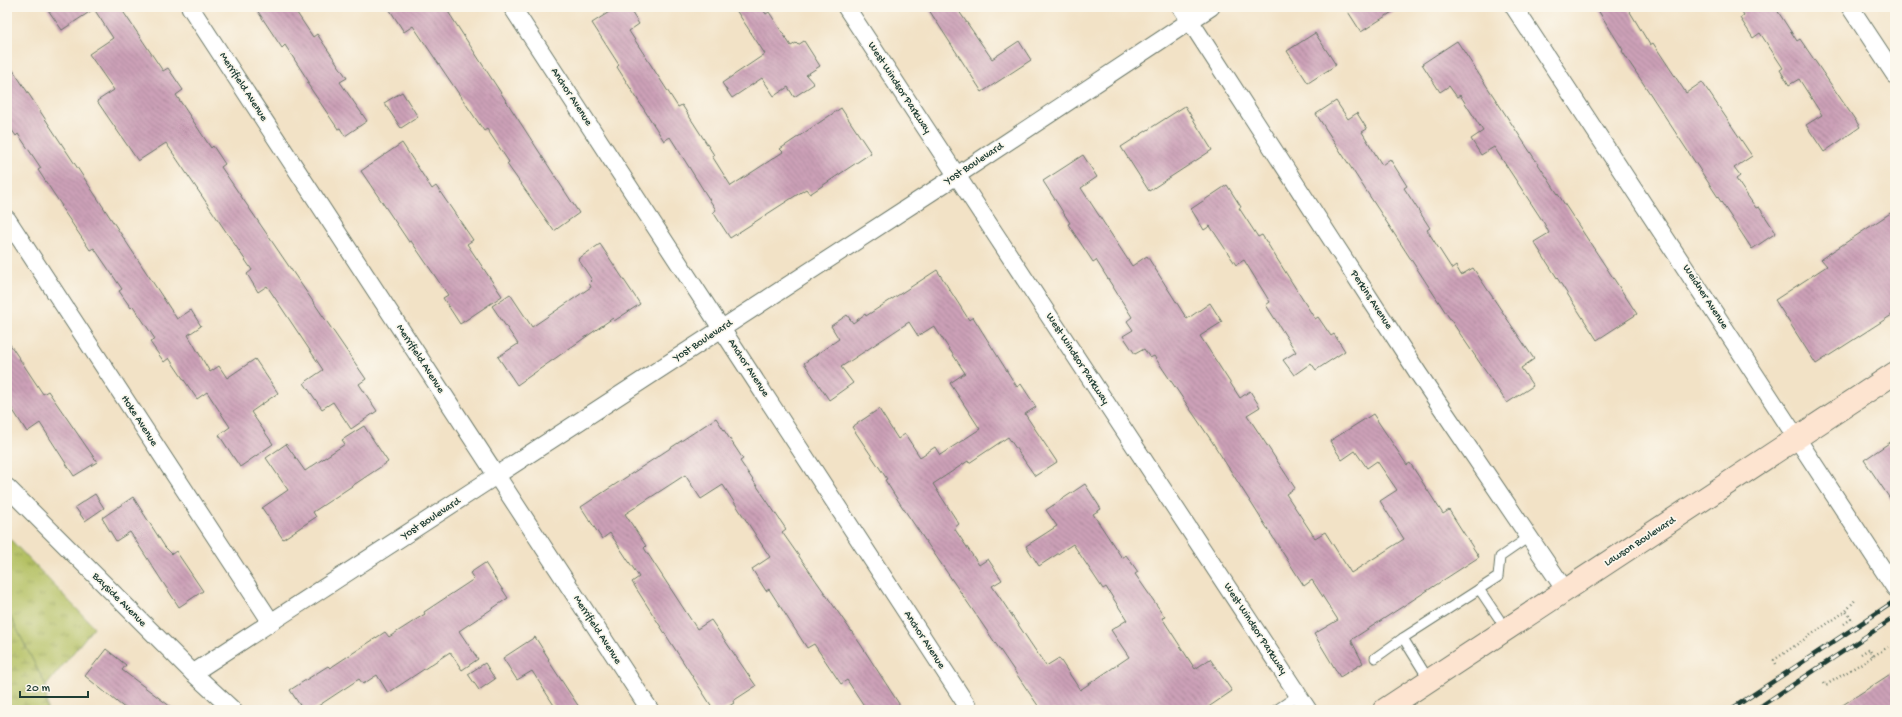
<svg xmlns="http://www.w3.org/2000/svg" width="1902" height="717" font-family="'Gochi Hand',sans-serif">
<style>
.grass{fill:url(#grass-tufts);stroke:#697e4b}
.wetland{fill:url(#wetland-marsh);stroke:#697e4b}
.building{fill:url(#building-back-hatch)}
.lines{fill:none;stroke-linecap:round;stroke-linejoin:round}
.lane-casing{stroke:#697767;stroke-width:11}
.street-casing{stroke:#697767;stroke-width:19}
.secondary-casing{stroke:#697767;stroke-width:24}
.path{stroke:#697767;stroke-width:2.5;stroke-dasharray:1 3;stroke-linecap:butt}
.lane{stroke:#fff;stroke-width:9}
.street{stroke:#fff;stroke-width:17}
.secondary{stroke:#fde4d0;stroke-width:22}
.rail-casing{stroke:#1f3d34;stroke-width:4.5}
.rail{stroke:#fbf7ec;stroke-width:3;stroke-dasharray:9;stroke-linecap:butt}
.labels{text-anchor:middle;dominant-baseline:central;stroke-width:3.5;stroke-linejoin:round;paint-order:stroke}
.street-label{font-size:11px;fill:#1f3d34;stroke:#fbf7ec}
</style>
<defs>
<pattern id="grass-tufts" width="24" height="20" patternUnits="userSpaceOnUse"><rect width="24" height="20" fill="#b3c062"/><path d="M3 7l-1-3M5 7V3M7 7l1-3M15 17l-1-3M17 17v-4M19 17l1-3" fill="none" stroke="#919d52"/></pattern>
<pattern id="wetland-marsh" width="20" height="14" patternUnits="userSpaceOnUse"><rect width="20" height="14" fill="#b3c062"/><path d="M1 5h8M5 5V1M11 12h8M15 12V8" fill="none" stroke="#919d52"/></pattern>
<pattern id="building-back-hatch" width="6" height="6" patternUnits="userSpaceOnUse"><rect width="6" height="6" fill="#cca0b7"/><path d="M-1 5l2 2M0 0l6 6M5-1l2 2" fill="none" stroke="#a58496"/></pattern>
</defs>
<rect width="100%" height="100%" fill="#fbf7ec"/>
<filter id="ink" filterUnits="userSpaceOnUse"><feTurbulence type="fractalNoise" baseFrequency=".025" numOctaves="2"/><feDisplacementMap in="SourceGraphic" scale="8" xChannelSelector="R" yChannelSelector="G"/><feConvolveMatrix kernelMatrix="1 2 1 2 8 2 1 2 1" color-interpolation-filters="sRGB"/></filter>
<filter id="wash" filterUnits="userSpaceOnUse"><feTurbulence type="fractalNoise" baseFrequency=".012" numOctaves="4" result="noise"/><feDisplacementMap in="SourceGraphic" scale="16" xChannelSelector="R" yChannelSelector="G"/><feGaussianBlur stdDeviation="0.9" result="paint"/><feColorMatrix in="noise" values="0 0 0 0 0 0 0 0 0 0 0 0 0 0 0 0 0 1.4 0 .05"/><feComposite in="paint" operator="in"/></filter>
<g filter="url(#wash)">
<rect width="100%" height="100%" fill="#f2e2c6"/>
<!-- grass -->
<polygon class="grass" points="7,536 94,627 46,686 7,610"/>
<!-- wetland -->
<polygon class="wetland" points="7,610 46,686 47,710 7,710"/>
<g id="blocks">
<!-- building -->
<g class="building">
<polygon points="46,7 120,7 163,71 168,68 183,90 176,95 211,148 213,146 225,164 221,167 366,379 359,384 377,411 351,429 333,402 322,409 304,383 323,370 267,286 258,292 247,274 252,270 166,143 138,161 97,101 114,90 89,54 113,38 94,9 62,30"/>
<polygon points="255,7 293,7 313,37 317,34 347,78 340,82 367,121 345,136 340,128 338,129 307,83 309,82 285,45 282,48"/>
<polygon points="388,7 445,7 579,213 554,231 507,164 509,162 487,129 484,131 413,26 404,32"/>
<polygon points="617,7 628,7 639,24 629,31 678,107 682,105 714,155 712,156 731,186 783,152 780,149 841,108 871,153 810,194 806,189 730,238 713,212 716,210 670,137 664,141 617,67 619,65 592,23"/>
<polygon points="734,7 761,7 766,14 769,12 791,46 796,43 798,45 804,41 820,66 806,75 814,84 794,97 788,87 774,96 762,78 732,98 722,83 765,54"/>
<polygon points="927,7 956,7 992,59 1019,41 1031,60 982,92"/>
<polygon points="1345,7 1400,7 1361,32"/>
<polygon points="1596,7 1627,7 1650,45 1653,43 1686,93 1702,82 1752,156 1734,168 1740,176 1736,179 1756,208 1759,207 1776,233 1752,249 1622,51 1623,50"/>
<polygon points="1739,7 1775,7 1797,41 1800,39 1860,127 1824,152 1806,125 1822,115 1799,79 1789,85 1780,70 1783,68 1760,33 1753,38 1740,18 1744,15"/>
<polygon points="1315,33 1336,65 1308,83 1287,51"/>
<polygon points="1457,41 1637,314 1597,340 1534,242 1549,233 1544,223 1494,147 1481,155 1471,139 1483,131 1460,95 1457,97 1449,86 1440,92 1422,64"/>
<polygon points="7,61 177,319 191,310 201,326 188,335 210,372 219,366 227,378 255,359 278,393 251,412 273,444 240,467 219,435 230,427 207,392 197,399 169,358 164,362 150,342 155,339 133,306 131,308 119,291 122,289 94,248 90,250 61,207 62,206 38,170 41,168 18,134 16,136 7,123"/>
<polygon points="402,92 418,117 401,128 384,103"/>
<polygon points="1336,101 1348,119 1357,113 1367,129 1362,132 1382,165 1390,159 1407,186 1404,188 1430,228 1427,230 1452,269 1456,266 1461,275 1473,268 1534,359 1521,368 1533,386 1507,403 1446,313 1316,114"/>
<polygon points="1185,106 1212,150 1149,191 1121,147"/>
<polygon points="402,143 432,189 436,186 473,240 467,244 502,296 460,324 443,298 448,295 411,241 409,242 361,171"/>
<polygon points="1083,155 1097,177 1081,188 1132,266 1147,256 1187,319 1210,303 1222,322 1200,336 1240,398 1250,391 1260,407 1247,415 1295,488 1286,494 1315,538 1325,532 1351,573 1404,539 1380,501 1397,490 1377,461 1367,468 1355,451 1342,460 1330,441 1373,414 1407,465 1410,463 1443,514 1449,510 1479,557 1351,640 1363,663 1340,677 1314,634 1338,620 1312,580 1304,586 1211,440 1154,356 1150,358 1144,349 1135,354 1123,336 1133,330 1127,321 1132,317 1096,260 1093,262 1068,224 1070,223 1043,181"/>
<polygon points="1227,185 1241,207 1239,208 1258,237 1262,235 1315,319 1318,317 1331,336 1334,334 1345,351 1316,370 1311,363 1294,375 1283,360 1296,352 1266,305 1270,302 1244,260 1236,265 1210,226 1204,230 1191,209"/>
<polygon points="1895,210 1895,313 1816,364 1775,300 1827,266 1821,259"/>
<polygon points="600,244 640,304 614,321 613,318 517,385 498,357 518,344 492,306 510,294 532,327 591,287 589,283 592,280 578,259"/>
<polygon points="937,270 969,320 973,317 1017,387 1021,384 1036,407 1025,414 1057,462 1035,476 1008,437 969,463 968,461 933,484 959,524 954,528 979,565 988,559 1002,580 992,586 1046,666 1059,658 1080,690 1129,657 1111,630 1127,620 1106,587 1103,589 1073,544 1039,566 1026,546 1057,526 1046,510 1085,484 1101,509 1093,514 1122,558 1126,555 1138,572 1135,574 1165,617 1162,618 1195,669 1210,659 1232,691 1204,710 1041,710 901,505 885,480 887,479 852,427 879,409 898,439 905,434 920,457 935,447 940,455 980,429 950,383 965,373 934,326 918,336 909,322 841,367 853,383 829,400 804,363 839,339 831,326 847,315 853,323 865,314 866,316"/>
<polygon points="7,340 43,394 48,391 97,462 74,476 40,423 27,432 7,401"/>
<polygon points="716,418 743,459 740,461 786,529 782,532 861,645 903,710 867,710 847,680 841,684 814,644 807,648 769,589 766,591 752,569 770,557 723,485 701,499 685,475 625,514 646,546 644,548 697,629 711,620 756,686 733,701 734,703 723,710 714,710 632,582 639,577 610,533 602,539 581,507"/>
<polygon points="364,426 388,462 313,512 316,517 283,539 262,508 288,490 266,458 286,444 305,471 345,444 342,440"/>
<polygon points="1895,439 1895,506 1864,460"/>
<polygon points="95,494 104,508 85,521 75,507"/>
<polygon points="133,497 165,547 172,554 176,551 203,591 179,607 130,532 116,541 102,518"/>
<polygon points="485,563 508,598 459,631 478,659 462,670 450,652 388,693 377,675 363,684 359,679 312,710 303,710 290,690 328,666 330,668 385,632 389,637 425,614 424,612 474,579 470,573"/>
<polygon points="535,637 549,659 548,660 581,710 557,710 532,671 517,680 503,658"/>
<polygon points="106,649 126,665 122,670 175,710 127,710 85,676"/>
<polygon points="485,663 495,679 479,690 468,674"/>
<polygon points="1895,671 1895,710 1835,710"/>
</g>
</g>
</g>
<g filter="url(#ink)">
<use href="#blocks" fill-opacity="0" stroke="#697767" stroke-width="1"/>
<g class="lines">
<defs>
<g id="lane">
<polyline points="1479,589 1506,629"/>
<polyline points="1375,658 1403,638"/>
<polyline points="1429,680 1403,638 1498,577 1500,557 1529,537"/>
<polyline points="1276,710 1298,695"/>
</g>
<g id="street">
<polyline points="190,7 650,710"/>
<polyline points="512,7 970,710"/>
<polyline points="846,7 1308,710"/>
<polyline points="1181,7 1418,373 1565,590"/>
<polyline points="1514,7 1895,588"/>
<polyline points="1850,7 1895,75"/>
<polyline points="7,219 271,622"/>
<polyline points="7,487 193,673 233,710"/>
<polyline points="193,673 956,176 1211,7"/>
</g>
<polyline id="secondary" points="1384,710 1895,373"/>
</defs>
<!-- lane casing -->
<use href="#lane" class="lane-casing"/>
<!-- street casing -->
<use href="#street" class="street-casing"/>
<!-- secondary casing -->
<use href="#secondary" class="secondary-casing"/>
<!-- path -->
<g class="path">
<polyline points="1844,624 1851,619 1846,611"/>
<polyline points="1861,654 1869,649 1873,656"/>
<polyline points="1776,664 1774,660 1846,611 1856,599"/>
<polyline points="1824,682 1826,685 1888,647"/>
</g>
<!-- lane -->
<use href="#lane" class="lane"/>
<!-- street -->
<use href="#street" class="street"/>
<!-- secondary -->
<use href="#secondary" class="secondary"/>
<defs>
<g id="rail">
<polyline points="1730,710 1895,601"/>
<polyline points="1755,710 1895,617"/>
</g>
</defs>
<!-- rail casing -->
<use href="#rail" class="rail-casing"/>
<!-- rail -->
<use href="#rail" class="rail"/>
</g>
</g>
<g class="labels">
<!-- street labels -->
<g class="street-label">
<text transform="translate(243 87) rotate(57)">Merrifield Avenue</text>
<text transform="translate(899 88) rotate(57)">West Windsor Parkway</text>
<text transform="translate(571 97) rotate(57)">Anchor Avenue</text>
<text transform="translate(974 164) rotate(-33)">Yost Boulevard</text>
<text transform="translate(1705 297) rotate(57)">Weidner Avenue</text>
<text transform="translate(1371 300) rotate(57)">Perkins Avenue</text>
<text transform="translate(703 341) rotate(-33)">Yost Boulevard</text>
<text transform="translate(420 359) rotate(57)">Merrifield Avenue</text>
<text transform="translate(1077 359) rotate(57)">West Windsor Parkway</text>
<text transform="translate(748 368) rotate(57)">Anchor Avenue</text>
<text transform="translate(139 421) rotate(57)">Hoke Avenue</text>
<text transform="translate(431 519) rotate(-33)">Yost Boulevard</text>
<text transform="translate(1640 542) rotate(-33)">Lawson Boulevard</text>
<text transform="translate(119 600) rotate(45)">Bayside Avenue</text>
<text transform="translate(1255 629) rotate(57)">West Windsor Parkway</text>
<text transform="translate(597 630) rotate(57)">Merrifield Avenue</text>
<text transform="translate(924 640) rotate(57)">Anchor Avenue</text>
</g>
</g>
<!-- margin -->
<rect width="1902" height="717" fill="none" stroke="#fbf7ec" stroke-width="24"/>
<!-- scale -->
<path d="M20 691v6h68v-6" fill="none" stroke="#1f3d34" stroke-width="2"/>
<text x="26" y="691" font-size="12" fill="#1f3d34" stroke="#fbf7ec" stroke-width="3" paint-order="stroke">20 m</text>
</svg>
